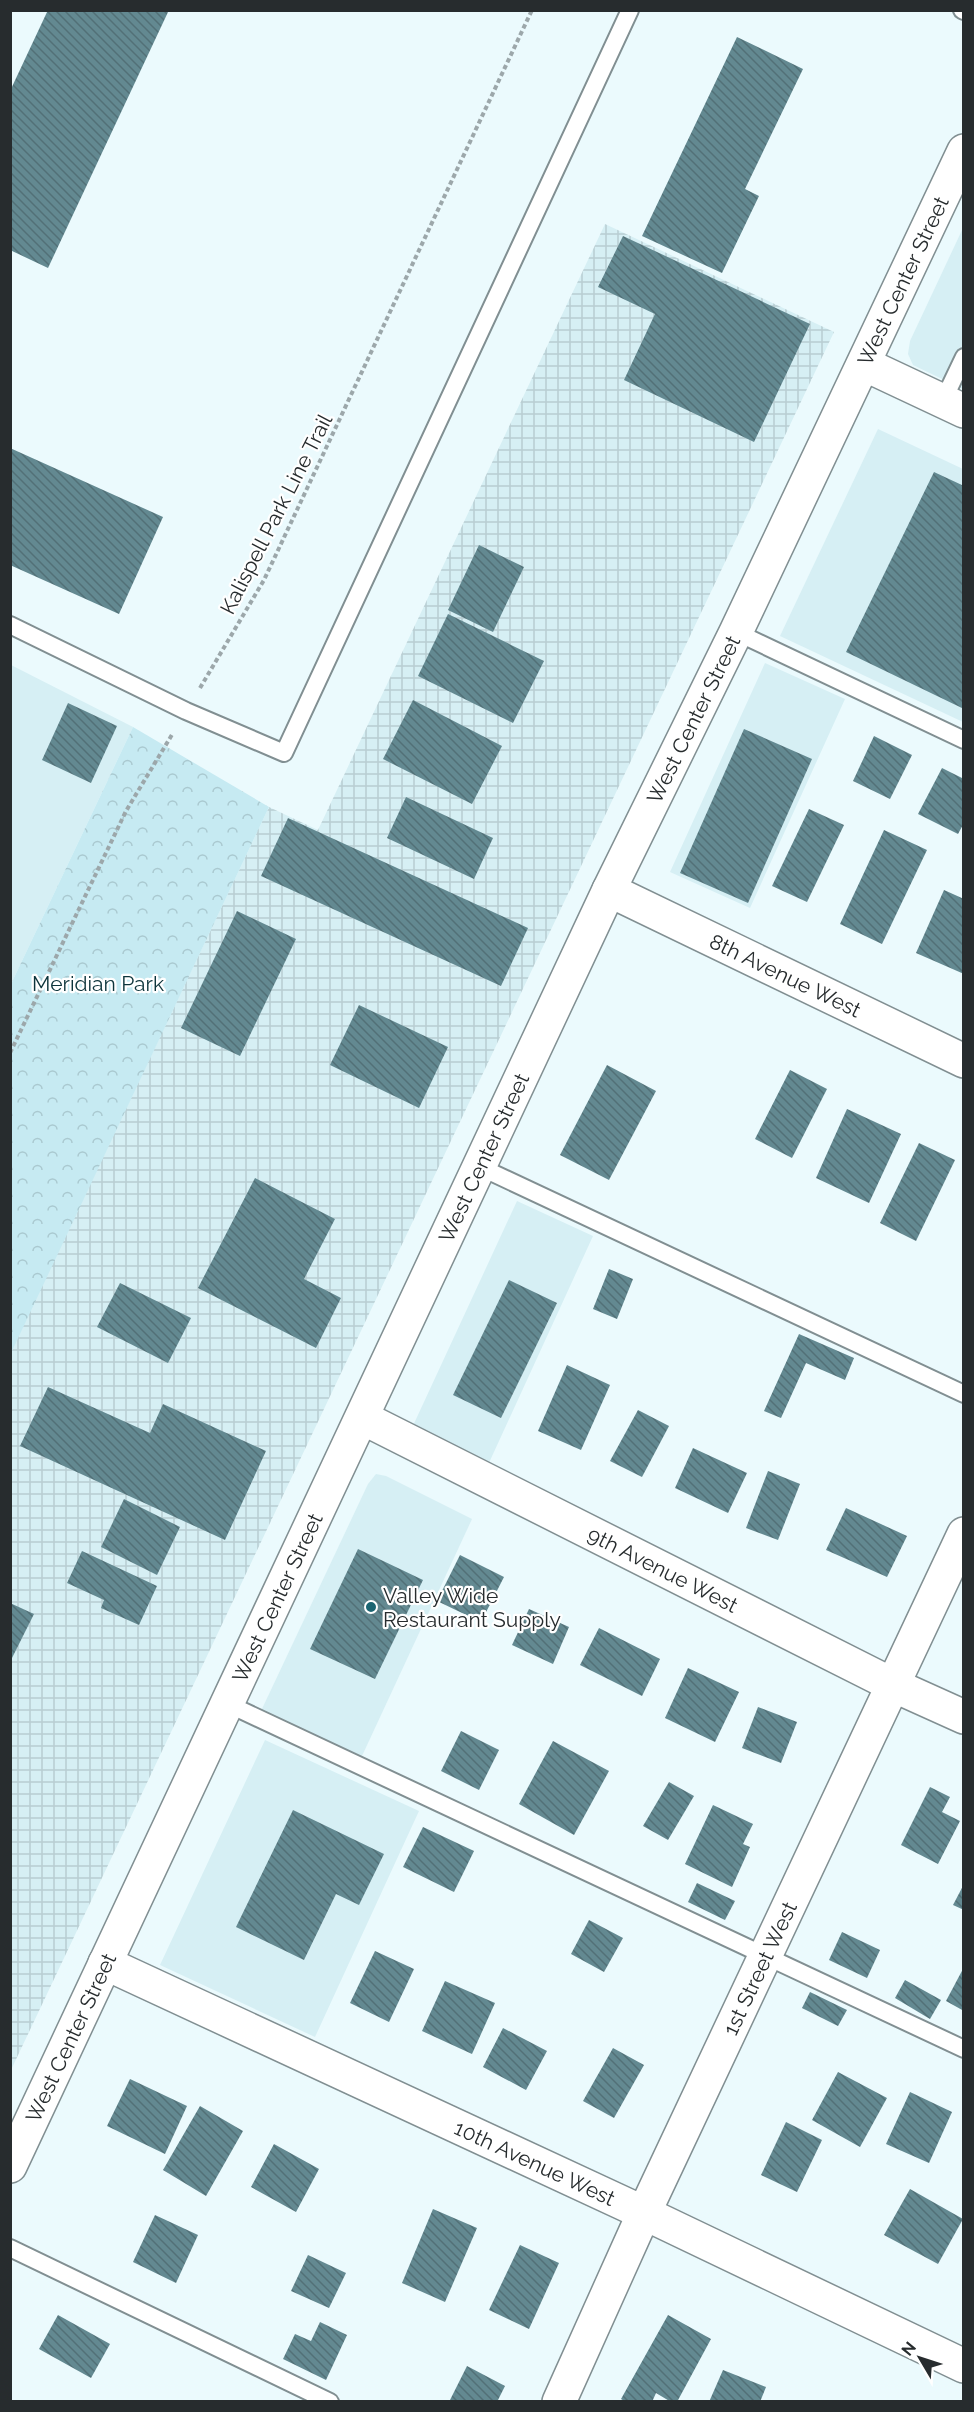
<svg xmlns="http://www.w3.org/2000/svg" width="974" height="2412" font-family="Raleway,sans-serif">
<style>
.built{fill:#d6eff4}
.industrial{fill:url(#industrial-grid)}
.park{fill:url(#park-crowns)}
.building{fill:url(#building-back-hatch)}
.lines{fill:none;stroke-linecap:round;stroke-linejoin:round}
.service-casing{stroke:#818f92;stroke-width:20}
.minor-casing{stroke:#818f92;stroke-width:36}
.tertiary-casing{stroke:#818f92;stroke-width:36}
.path{stroke:#9ca7aa;stroke-width:4;stroke-dasharray:4.5 3;stroke-linecap:butt}
.service{stroke:#fff;stroke-width:16}
.minor{stroke:#fff;stroke-width:33}
.tertiary{stroke:#fff;stroke-width:33}
.poi-dot{fill:#1b6572;stroke:#fff;stroke-width:2}
.labels{text-anchor:middle;dominant-baseline:central;stroke-width:4.5;stroke-linejoin:round;paint-order:stroke}
.street-label{font-size:21px;fill:#272c2e;stroke:#fff}
.park-label{font-size:21px;fill:#0d343b;stroke:#fff}
.poi-label{font-size:21px;fill:#272c2e;stroke:#fff;text-anchor:start}
</style>
<defs>
<pattern id="industrial-grid" width="8" height="8" patternUnits="userSpaceOnUse" patternTransform="scale(1.5)"><rect width="8" height="8" fill="#d6eff4"/><path d="M0 4h8M4 0v8" fill="none" stroke="#b8cdd2"/></pattern>
<pattern id="park-crowns" width="20" height="18" patternUnits="userSpaceOnUse" patternTransform="scale(1.5)"><rect width="20" height="18" fill="#c6eaf2"/><path d="M2 6a3 3 0 1 1 6 0M12 15a3 3 0 1 1 6 0" fill="none" stroke="#aac9d0"/></pattern>
<pattern id="building-back-hatch" width="6" height="6" patternUnits="userSpaceOnUse" patternTransform="scale(1.5)"><rect width="6" height="6" fill="#638991"/><path d="M-1 5l2 2M0 0l6 6M5-1l2 2" fill="none" stroke="#527077"/></pattern>
</defs>
<rect width="100%" height="100%" fill="#ebfafd"/>
<!-- built -->
<g class="built">
<polygon points="963,228 963,389 913,365 908,354 910,341"/>
<polygon points="878,429 963,469 963,722 780,636"/>
<polygon points="765,663 845,699 750,908 670,872"/>
<polygon points="11,665 133,727 11,984"/>
<polygon points="517,1201 593,1236 488,1465 411,1430"/>
<polygon points="376,1474 386,1476 472,1519 362,1756 261,1711 368,1484"/>
<polygon points="265,1740 419,1811 315,2037 160,1965"/>
</g>
<!-- industrial -->
<polygon class="industrial" points="605,224 834,332 11,2070 10,1353 269,807 318,830"/>
<!-- park -->
<polygon class="park" points="133,727 269,807 11,1353 11,984"/>
<!-- building -->
<g class="building">
<polygon points="48,10 169,10 48,268 10,250 10,91"/>
<polygon points="737,37 803,69 745,189 759,196 722,273 642,236"/>
<polygon points="623,236 810,324 754,442 624,380 655,314 598,287"/>
<polygon points="10,448 163,517 119,614 10,565"/>
<polygon points="934,472 964,486 964,709 846,652"/>
<polygon points="479,545 524,567 493,632 448,610"/>
<polygon points="448,614 544,661 513,723 418,676"/>
<polygon points="413,700 502,746 472,804 383,759"/>
<polygon points="68,703 117,726 91,783 42,760"/>
<polygon points="744,729 812,759 748,903 680,873"/>
<polygon points="874,736 912,755 890,799 853,781"/>
<polygon points="942,768 964,779 964,823 958,834 918,814"/>
<polygon points="406,797 493,838 474,879 387,838"/>
<polygon points="809,809 844,825 807,902 772,886"/>
<polygon points="288,818 528,928 501,986 261,876"/>
<polygon points="884,830 927,850 882,944 840,924"/>
<polygon points="944,890 964,899 964,974 916,953"/>
<polygon points="237,911 296,939 240,1056 181,1028"/>
<polygon points="359,1005 448,1047 419,1108 330,1065"/>
<polygon points="607,1065 656,1091 609,1180 560,1155"/>
<polygon points="790,1070 827,1089 792,1158 755,1139"/>
<polygon points="847,1109 901,1134 869,1203 816,1178"/>
<polygon points="919,1143 955,1160 916,1241 880,1223"/>
<polygon points="255,1178 335,1219 304,1279 341,1298 316,1348 198,1288"/>
<polygon points="609,1269 633,1279 617,1319 593,1309"/>
<polygon points="509,1280 557,1303 501,1418 453,1395"/>
<polygon points="120,1283 191,1318 168,1363 97,1327"/>
<polygon points="799,1334 854,1358 845,1380 806,1363 781,1418 764,1411"/>
<polygon points="567,1365 610,1385 581,1450 538,1431"/>
<polygon points="48,1387 150,1433 163,1404 266,1451 225,1540 20,1446"/>
<polygon points="638,1410 669,1426 642,1477 610,1461"/>
<polygon points="693,1448 747,1473 728,1513 675,1488"/>
<polygon points="768,1471 800,1484 778,1540 746,1528"/>
<polygon points="124,1499 180,1527 157,1575 101,1547"/>
<polygon points="846,1508 907,1536 887,1577 826,1550"/>
<polygon points="358,1549 423,1580 375,1679 310,1649"/>
<polygon points="82,1551 157,1586 139,1625 101,1608 104,1600 67,1583"/>
<polygon points="460,1555 504,1577 481,1622 437,1601"/>
<polygon points="10,1603 34,1614 10,1662"/>
<polygon points="529,1609 569,1627 553,1664 512,1645"/>
<polygon points="599,1628 660,1659 642,1696 580,1665"/>
<polygon points="688,1668 739,1692 715,1742 665,1718"/>
<polygon points="758,1707 797,1722 781,1763 742,1748"/>
<polygon points="461,1731 499,1750 479,1790 441,1771"/>
<polygon points="553,1741 609,1771 574,1835 519,1804"/>
<polygon points="669,1782 694,1796 668,1840 643,1826"/>
<polygon points="930,1787 950,1797 942,1812 960,1821 938,1864 901,1845"/>
<polygon points="713,1805 753,1824 743,1844 750,1847 732,1887 685,1864"/>
<polygon points="293,1810 384,1854 359,1905 336,1894 304,1960 236,1927"/>
<polygon points="423,1827 474,1851 454,1892 403,1867"/>
<polygon points="697,1883 735,1901 725,1920 688,1902"/>
<polygon points="964,1884 964,1910 953,1905"/>
<polygon points="589,1920 623,1938 604,1972 571,1954"/>
<polygon points="842,1932 880,1950 867,1978 829,1960"/>
<polygon points="375,1951 414,1969 389,2022 350,2003"/>
<polygon points="964,1967 964,2011 946,2001"/>
<polygon points="905,1980 941,2000 930,2019 895,1998"/>
<polygon points="445,1981 495,2003 472,2054 422,2031"/>
<polygon points="810,1992 847,2010 838,2026 802,2008"/>
<polygon points="503,2028 547,2051 526,2090 483,2067"/>
<polygon points="613,2048 644,2065 614,2118 583,2101"/>
<polygon points="838,2072 887,2098 860,2147 812,2120"/>
<polygon points="130,2079 187,2106 165,2154 107,2126"/>
<polygon points="910,2092 952,2112 929,2163 886,2144"/>
<polygon points="200,2106 243,2131 206,2196 163,2170"/>
<polygon points="786,2122 822,2140 797,2192 761,2175"/>
<polygon points="274,2144 319,2169 296,2212 251,2187"/>
<polygon points="910,2189 963,2219 938,2264 884,2235"/>
<polygon points="433,2209 477,2228 445,2302 402,2283"/>
<polygon points="155,2215 198,2235 176,2283 133,2262"/>
<polygon points="520,2245 559,2263 529,2329 489,2310"/>
<polygon points="308,2255 346,2273 329,2308 291,2291"/>
<polygon points="58,2315 110,2344 91,2378 39,2349"/>
<polygon points="668,2315 711,2339 677,2402 671,2402 656,2393 652,2402 626,2402 621,2399"/>
<polygon points="320,2322 347,2335 326,2380 283,2359 295,2334 311,2341"/>
<polygon points="467,2366 505,2386 497,2402 449,2402"/>
<polygon points="723,2370 766,2387 760,2402 709,2402"/>
</g>
<g class="lines">
<defs>
<g id="service">
<polyline points="962,10 964,11"/>
<polyline points="943,401 964,357"/>
<polyline points="10,625 186,711 284,753 630,10"/>
<polyline points="736,632 964,740"/>
<polyline points="480,1167 964,1394"/>
<polyline points="228,1704 964,2049"/>
<polyline points="10,2248 330,2402"/>
</g>
<g id="minor">
<path id="s1" d="M609 890 964 1061"/>
<path id="s2" d="M363 1418 893 1685 964 1717"/>
<path id="s3" d="M105 1963 644 2213 964 2366"/>
<path id="s4" d="M559 2402 644 2213 964 1534"/>
</g>
<g id="tertiary">
<polyline points="864,364 964,411"/>
<path id="s5" d="M10 2166 609 890 736 632 964 151"/>
</g>
</defs>
<!-- service casing -->
<use href="#service" class="service-casing"/>
<!-- minor casing -->
<use href="#minor" class="minor-casing"/>
<!-- tertiary casing -->
<use href="#tertiary" class="tertiary-casing"/>
<!-- path -->
<g class="path">
<polyline points="200,688 264,580 532,10"/>
<polyline points="10,1053 126,811 173,733"/>
</g>
<!-- service -->
<use href="#service" class="service"/>
<!-- minor -->
<use href="#minor" class="minor"/>
<!-- tertiary -->
<use href="#tertiary" class="tertiary"/>
</g>
<!-- markers -->
<circle class="poi-dot" cx="371" cy="1607" r="6"/>
<g class="labels">
<!-- street labels -->
<g class="street-label">
<text stroke="none"><textPath href="#s5" startOffset="2086">West Center Street</textPath></text>
<text transform="translate(276 514) rotate(-63)">Kalispell Park Line Trail</text>
<text stroke="none"><textPath href="#s5" startOffset="1600">West Center Street</textPath></text>
<text stroke="none"><textPath href="#s1" startOffset="196">8th Avenue West</textPath></text>
<text stroke="none"><textPath href="#s5" startOffset="1114">West Center Street</textPath></text>
<text stroke="none"><textPath href="#s2" startOffset="336">9th Avenue West</textPath></text>
<text stroke="none"><textPath href="#s5" startOffset="628">West Center Street</textPath></text>
<text stroke="none"><textPath href="#s4" startOffset="478">1st Street West</textPath></text>
<text stroke="none"><textPath href="#s5" startOffset="142">West Center Street</textPath></text>
<text stroke="none"><textPath href="#s3" startOffset="474">10th Avenue West</textPath></text>
</g>
<!-- park labels -->
<g class="park-label">
<text x="98" y="983">Meridian Park</text>
</g>
<!-- poi labels -->
<g class="poi-label">
<text x="383" y="1595">Valley Wide<tspan x="383" dy="24">Restaurant Supply</tspan></text>
</g>
</g>
<!-- border -->
<rect width="974" height="2412" fill="none" stroke="#272c2e" stroke-width="24"/>
<!-- north arrow -->
<g transform="translate(920 2358) rotate(309)" stroke="#ffffff" stroke-width="4.5" paint-order="stroke">
<path d="M0-4.5L10 22L0 15L-10 22Z" fill="#272c2e"/>
<text y="-9" font-size="16" font-weight="bold" text-anchor="middle" fill="#272c2e">N</text>
</g>
</svg>
